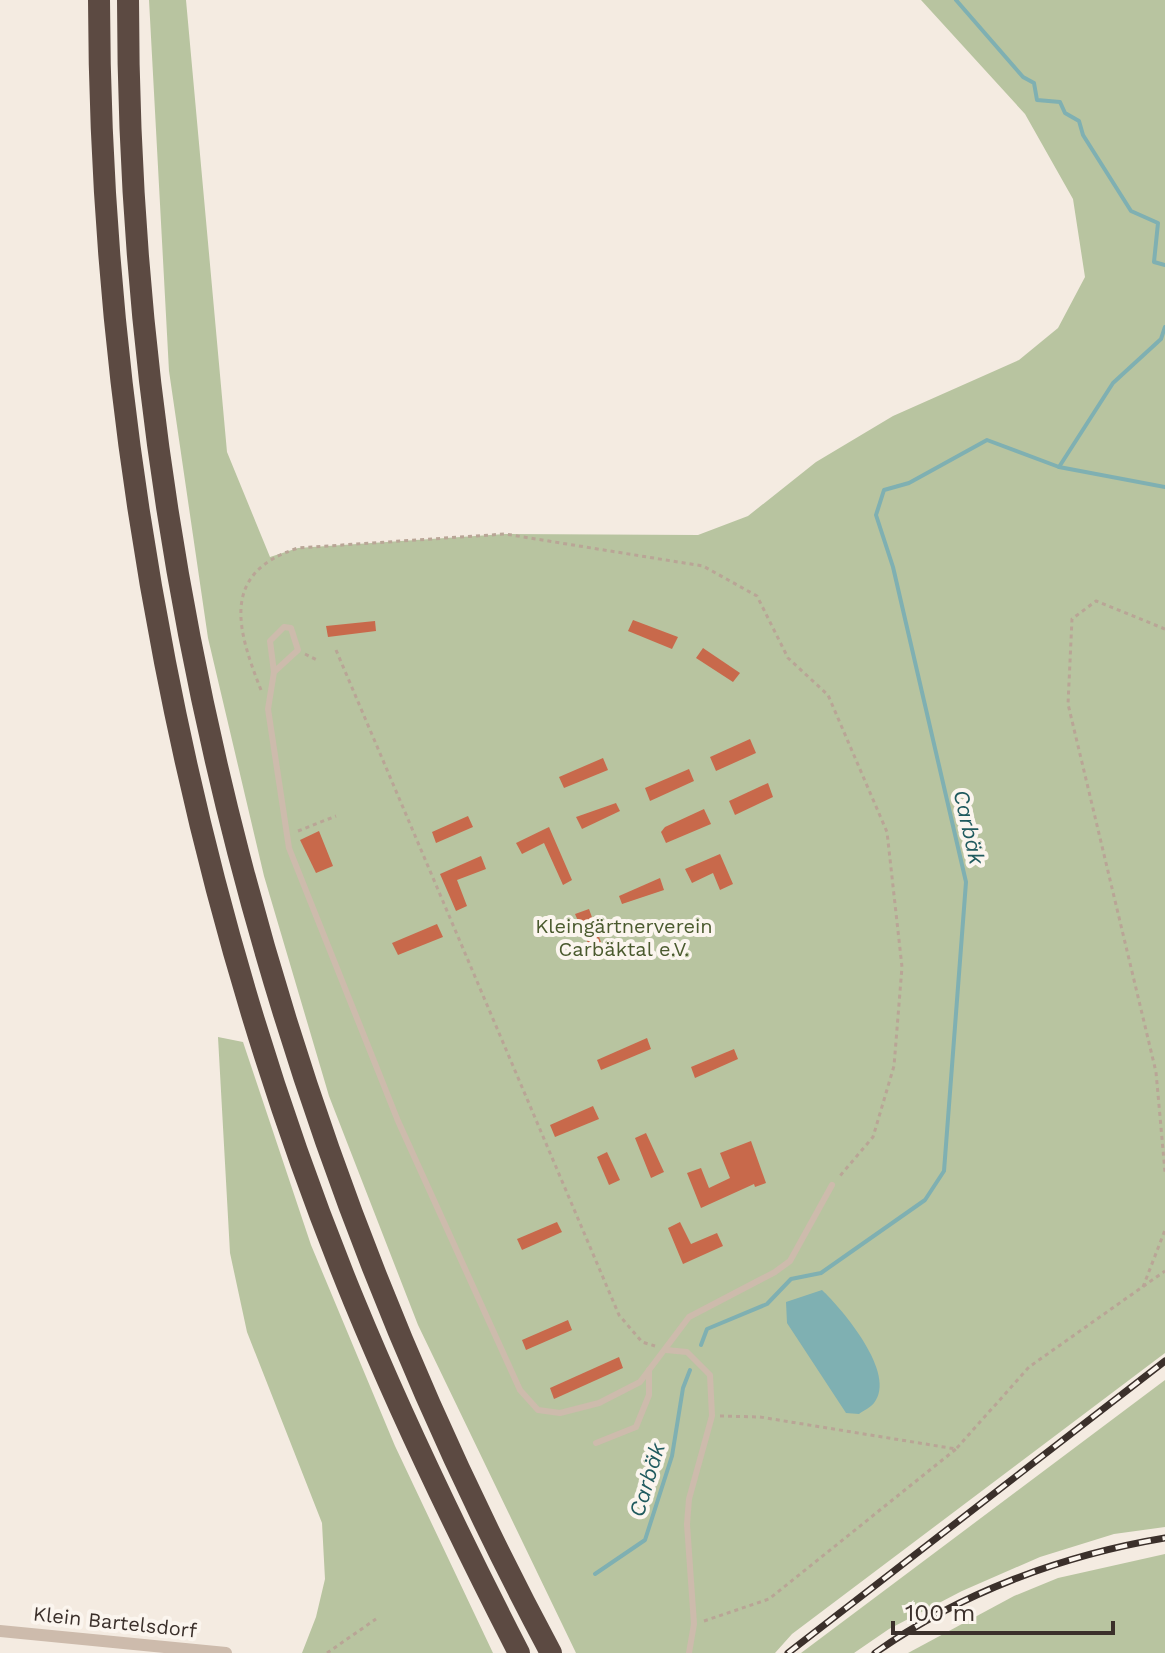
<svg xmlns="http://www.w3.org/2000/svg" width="1165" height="1653" font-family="'Work Sans',sans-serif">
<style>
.green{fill:#b8c4a0}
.water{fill:#7fb0b2}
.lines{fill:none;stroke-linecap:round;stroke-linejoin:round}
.stream{stroke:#7fb0b2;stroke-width:4}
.building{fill:#c8694b}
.path{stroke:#b9a596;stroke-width:3;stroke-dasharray:4 4;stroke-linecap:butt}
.lane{stroke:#cdbbac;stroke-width:6}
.street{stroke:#cdbbac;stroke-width:12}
.highway{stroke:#5c4a42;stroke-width:22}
.rail-casing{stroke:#3b302b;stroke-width:7}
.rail{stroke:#fbf5ee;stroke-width:4;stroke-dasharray:12;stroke-linecap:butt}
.labels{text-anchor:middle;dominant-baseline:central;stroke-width:8;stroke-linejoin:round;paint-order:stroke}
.park-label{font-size:20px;fill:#4a5a2e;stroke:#fbf5ee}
.street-label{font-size:20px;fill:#3b302b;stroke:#fbf5ee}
.water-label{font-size:22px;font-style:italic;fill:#1f5a5e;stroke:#fbf5ee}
</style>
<rect width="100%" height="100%" fill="#f4ebe1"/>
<!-- green -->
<g class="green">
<polygon points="149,0 186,0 227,452 270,557 298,548 505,534 698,535 748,516 816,462 893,416 1019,360 1058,328 1085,277 1073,199 1025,114 921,0 1165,0 1165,1353 792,1634 775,1653 576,1653 418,1325 329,1096 264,876 208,638 169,371"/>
<polygon points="218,1037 243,1042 311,1245 395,1446 493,1653 302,1653 316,1617 325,1579 322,1523 247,1332 230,1253"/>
<polygon points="1165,1380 1165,1527 1114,1534 1040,1557 962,1591 889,1629 854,1653 801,1653"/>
<polygon points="1165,1554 1165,1653 908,1653 1014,1596 1058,1578"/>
</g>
<!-- water -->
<path class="water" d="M822 1290C842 1309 898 1374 874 1403 871 1407 863 1411 859 1414L846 1413 787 1323 786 1302Z"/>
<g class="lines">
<!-- stream -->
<g class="stream">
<polyline points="956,0 1023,77 1034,83 1037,100 1060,102 1065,113 1079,121 1083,135 1131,211 1158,223 1154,262 1165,265"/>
<polyline points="1059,467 1113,383 1161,339 1165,327"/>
<polyline points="701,1345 707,1329 767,1304 791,1279 821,1273 925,1200 944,1171 966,882 893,567 876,515 884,490 909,483 987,440 1059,467 1165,487"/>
<polyline points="595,1574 645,1540 672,1456 683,1388 690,1370"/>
</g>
</g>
<!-- building -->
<g class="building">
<polygon points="633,620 678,637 672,649 628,631"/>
<polygon points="375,621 376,631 328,637 326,626"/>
<polygon points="703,648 740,673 733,682 696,658"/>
<polygon points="750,739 756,753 716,771 710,757"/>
<polygon points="603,758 608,770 564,788 559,777"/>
<polygon points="689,769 694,781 650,801 645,788"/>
<polygon points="768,783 773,797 735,815 729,801"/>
<polygon points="616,803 620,811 582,829 576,817"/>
<polygon points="704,809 711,824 666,843 661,832 665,827"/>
<polygon points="468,816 473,827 436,843 432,832"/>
<polygon points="549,827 572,880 563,885 544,843 522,854 516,843"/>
<polygon points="319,831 333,866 316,873 300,840"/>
<polygon points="720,854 733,884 720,890 713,873 692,883 685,869"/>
<polygon points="481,856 486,869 457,880 467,906 456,911 440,874"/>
<polygon points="660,878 664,890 622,904 619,896"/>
<polygon points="589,909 602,945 591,950 575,914"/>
<polygon points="437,924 443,937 398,955 392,943"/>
<polygon points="647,1038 651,1049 601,1070 597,1060"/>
<polygon points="734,1049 738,1059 695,1078 691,1067"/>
<polygon points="593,1106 599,1119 555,1137 550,1125"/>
<polygon points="646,1133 664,1172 651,1178 635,1138"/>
<polygon points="751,1141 766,1183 755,1187 754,1184 701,1208 687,1173 701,1168 709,1188 730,1178 720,1153"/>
<polygon points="607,1152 620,1180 609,1185 597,1157"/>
<polygon points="557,1222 562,1232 522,1250 517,1239"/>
<polygon points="680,1222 691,1244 717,1233 723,1246 683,1264 668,1228"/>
<polygon points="568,1320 572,1330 526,1350 522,1340"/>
<polygon points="619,1357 623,1368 554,1399 550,1388"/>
</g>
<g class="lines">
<!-- path -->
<g class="path">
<polyline points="1165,629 1096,601 1072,619 1068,704 1156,1072 1165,1172"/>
<polyline points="336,650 619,1315 642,1342 655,1346"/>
<polyline points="305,654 317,660"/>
<path d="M261 690C237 629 220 573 298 548L505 534 703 566 757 596 788 658 828 695 887 832 902 967 894 1066 873 1137 839 1177"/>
<polyline points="298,831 336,816"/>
<polyline points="1143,1287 1165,1230"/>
<polyline points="720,1416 760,1417 956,1449 1029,1367 1165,1271"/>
<polyline points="704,1621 769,1599 956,1449"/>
<polyline points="327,1653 376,1619"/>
</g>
<!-- lane -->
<g class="lane">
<polyline points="274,672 298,650 291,628 284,627 270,641 274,672 268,709 289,848 398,1121 520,1390 538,1410 560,1413 599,1403 640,1382 689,1317 775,1272 790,1261 832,1185"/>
<polyline points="666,1350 687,1352 710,1375 712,1416 689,1499 687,1524 694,1624 689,1653"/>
<polyline points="596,1443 636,1427 649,1395 649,1370"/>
</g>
<!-- street -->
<polyline class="street" points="0,1631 226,1653"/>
<!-- highway -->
<g class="highway">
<path d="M99 0C100 433 189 899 354 1301 403 1420 460 1538 519 1653"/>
<path d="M128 0C128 574 281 1148 551 1653"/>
</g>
<defs>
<g id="rail">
<polyline points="788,1653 1165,1361"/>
<path d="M875 1653C960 1593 1063 1555 1165 1538"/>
</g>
</defs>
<!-- rail casing -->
<use href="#rail" class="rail-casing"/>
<!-- rail -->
<use href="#rail" class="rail"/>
</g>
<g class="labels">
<!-- park labels -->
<g class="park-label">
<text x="624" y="926">Kleingärtnerverein<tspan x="624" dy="23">Carbäktal e.V.</tspan></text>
</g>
<!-- street labels -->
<g class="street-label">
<text transform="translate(115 1622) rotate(6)">Klein Bartelsdorf</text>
</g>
<!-- water labels -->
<g class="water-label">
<text transform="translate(969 827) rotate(77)">Carbäk</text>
<text transform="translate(647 1480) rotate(-73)">Carbäk</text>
</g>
</g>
<!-- scale -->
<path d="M893 1621v12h220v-12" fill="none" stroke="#3b302b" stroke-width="4"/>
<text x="905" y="1621" font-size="24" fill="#3b302b" stroke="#fbf5ee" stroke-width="6" paint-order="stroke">100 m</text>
</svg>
